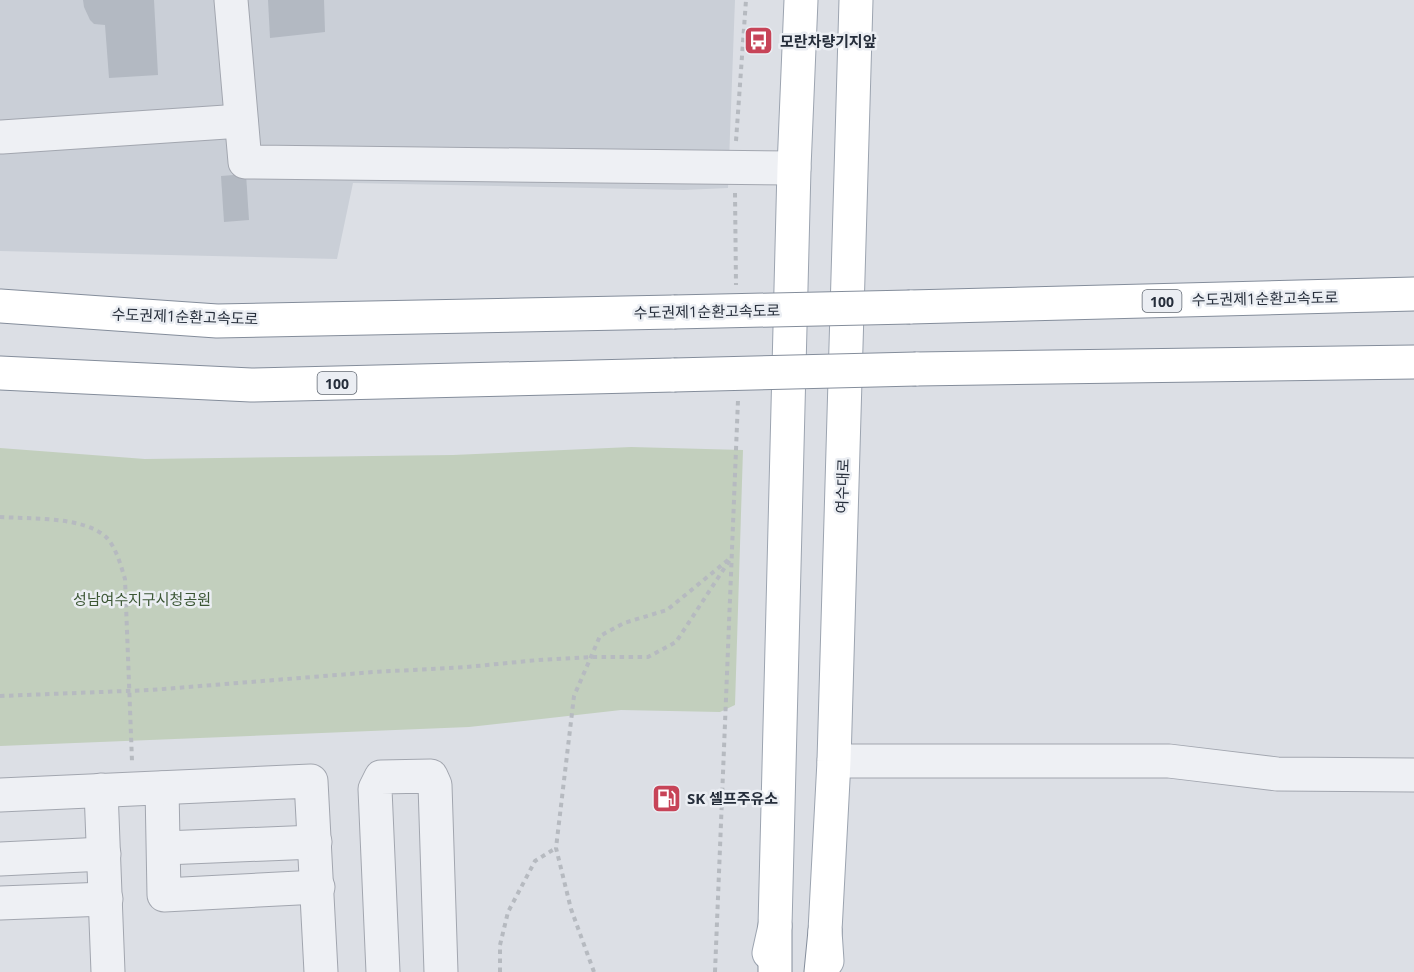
<svg xmlns="http://www.w3.org/2000/svg" width="1414" height="972" font-family="'Open Sans','Noto Sans KR',sans-serif">
<style>
.built{fill:#cacfd7}
.green{fill:#c2cfbd}
.building{fill:#b3b9c2}
.lines{fill:none;stroke-linecap:round;stroke-linejoin:round}
.minor-casing{stroke:#a2a6af;stroke-width:35}
.major-casing{stroke:#9ca4b0;stroke-width:35}
.highway-casing{stroke:#848d9b;stroke-width:35}
.path{stroke:#b6bac0;stroke-width:4;stroke-dasharray:4.5 4.5;stroke-linecap:butt}
.minor{stroke:#eef0f4;stroke-width:33}
.major{stroke:#fff;stroke-width:33}
.highway{stroke:#fff;stroke-width:33}
.highway-bridge-casing{stroke:#848d9b;stroke-width:35;stroke-linecap:butt}
.highway-bridge{stroke:#fff;stroke-width:33}
.labels{text-anchor:middle;dominant-baseline:central;stroke-width:5;stroke-linejoin:round;paint-order:stroke}
.shield{fill:#ebeef3;stroke:#616872;stroke-width:1.5}
.shield-label{font-size:14px;font-weight:bold;fill:#262e3b}
.poi-label{font-size:15px;font-weight:bold;fill:#262e3b;stroke:#ebeef3;text-anchor:start}
.street-label{font-size:15px;fill:#262e3b;stroke:#ebeef3}
.park-label{font-size:15px;fill:#3b5634;stroke:#ebeef3}
</style>
<rect width="100%" height="100%" fill="#dcdfe5"/>
<!-- built -->
<polygon class="built" points="0,0 735,0 728,188 684,190 353,183 337,259 0,251"/>
<!-- green -->
<polygon class="green" points="631,447 743,450 735,705 720,712 621,710 469,727 0,746 0,448 145,459 453,455"/>
<!-- building -->
<g class="building">
<polygon points="83,0 154,0 158,75 109,78 105,25 94,24 90,20 84,7"/>
<polygon points="268,0 324,0 325,32 270,38"/>
<polygon points="246,174 249,220 224,222 221,176"/>
</g>
<g class="lines">
<defs>
<g id="minor">
<polyline points="231,0 245,162 794,168"/>
<polyline points="2,137 241,121"/>
<polyline points="834,761 1169,761 1277,774 1414,775"/>
<polyline points="162,788 164,895 318,887"/>
<polyline points="101,790 108,972"/>
<polyline points="0,795 311,781 321,972"/>
<polyline points="164,848 315,842"/>
<polyline points="0,859 104,854"/>
<polyline points="0,903 106,899"/>
<polyline points="383,972 375,789 381,777 431,776 435,785 441,972"/>
</g>
<g id="major">
<polyline points="769,953 775,926 794,168 801,0"/>
<polyline points="827,961 825,931 834,761 856,0"/>
</g>
<g id="highway">
<polyline points="0,306 217,321 674,312"/>
<polyline points="910,307 1414,294"/>
<polyline points="916,369 1414,362"/>
<polyline points="0,373 251,385 674,375"/>
<polyline points="775,926 775,972"/>
<polyline points="821,972 825,931"/>
</g>
</defs>
<!-- minor casing -->
<use href="#minor" class="minor-casing"/>
<!-- major casing -->
<use href="#major" class="major-casing"/>
<!-- highway casing -->
<use href="#highway" class="highway-casing"/>
<!-- path -->
<g class="path">
<polyline points="736,141 746,0"/>
<polyline points="735,193 736,285"/>
<path d="M0 517C29 519 83 516 106 537 116 547 121 566 125 579L132 761"/>
<polyline points="0,696 151,690 374,672 467,667 538,660 591,657 648,657 676,642 731,558"/>
<polyline points="500,972 500,945 508,912 535,861 556,848"/>
<polyline points="594,972 571,909 556,848 574,696 600,636 624,623 667,610 728,560"/>
<polyline points="715,972 738,400"/>
</g>
<!-- minor -->
<use href="#minor" class="minor"/>
<!-- major -->
<use href="#major" class="major"/>
<!-- highway -->
<use href="#highway" class="highway"/>
<defs>
<g id="highway-bridge">
<polyline points="674,312 910,307"/>
<polyline points="674,375 916,369"/>
</g>
</defs>
<!-- highway-bridge casing -->
<use href="#highway-bridge" class="highway-bridge-casing"/>
<!-- highway-bridge -->
<use href="#highway-bridge" class="highway-bridge"/>
</g>
<!-- icons -->
<defs>
<symbol id="bus-square" viewBox="-11 -11 22 22"><rect x="-9" y="-9" width="18" height="18" rx="4" fill="#c74458" stroke="#ebeef3"/><path d="M-5-6H5V4H4V6H2V4H-2V6H-4V4H-5ZM-3.5-4V0h7V-4ZM-3.5 1.2v1.5H-2V1.2ZM2 1.2v1.5H3.5V1.2Z" fill="#fff"/></symbol>
<symbol id="fuel-square" viewBox="-11 -11 22 22"><rect x="-9" y="-9" width="18" height="18" rx="4" fill="#c74458" stroke="#ebeef3"/><path d="M-5.5-6h7V0h2V4h1.3V-2.5L3-4.5l.8-.8L6-3V5H2.5V1h-1V6h-7ZM-4.2-4.7v3.2H.2V-4.7Z" fill="#fff"/></symbol>
</defs>
<g fill-rule="evenodd">
<use href="#bus-square" x="742" y="24" width="33" height="33"/>
<use href="#fuel-square" x="650" y="782" width="33" height="33"/>
</g>
<g class="labels">
<!-- shield labels -->
<g class="shield">
<rect x="1142.5" y="290" width="39" height="22" rx="4.5"/>
<rect x="317.5" y="372" width="39" height="22" rx="4.5"/>
</g>
<g class="shield-label">
<text x="1162" y="301">100</text>
<text x="337" y="383">100</text>
</g>
<!-- poi labels -->
<g class="poi-label">
<text x="780" y="41">모란차량기지앞</text>
<text x="687" y="798">SK 셀프주유소</text>
</g>
<!-- street labels -->
<g class="street-label">
<text transform="translate(1265 298) rotate(-1)">수도권제1순환고속도로</text>
<text transform="translate(707 311) rotate(-1)">수도권제1순환고속도로</text>
<text transform="translate(185 316) rotate(2)">수도권제1순환고속도로</text>
<text transform="translate(842 486) rotate(-88)">여수대로</text>
</g>
<!-- park labels -->
<g class="park-label">
<text x="142" y="599">성남여수지구시청공원</text>
</g>
</g>
</svg>
